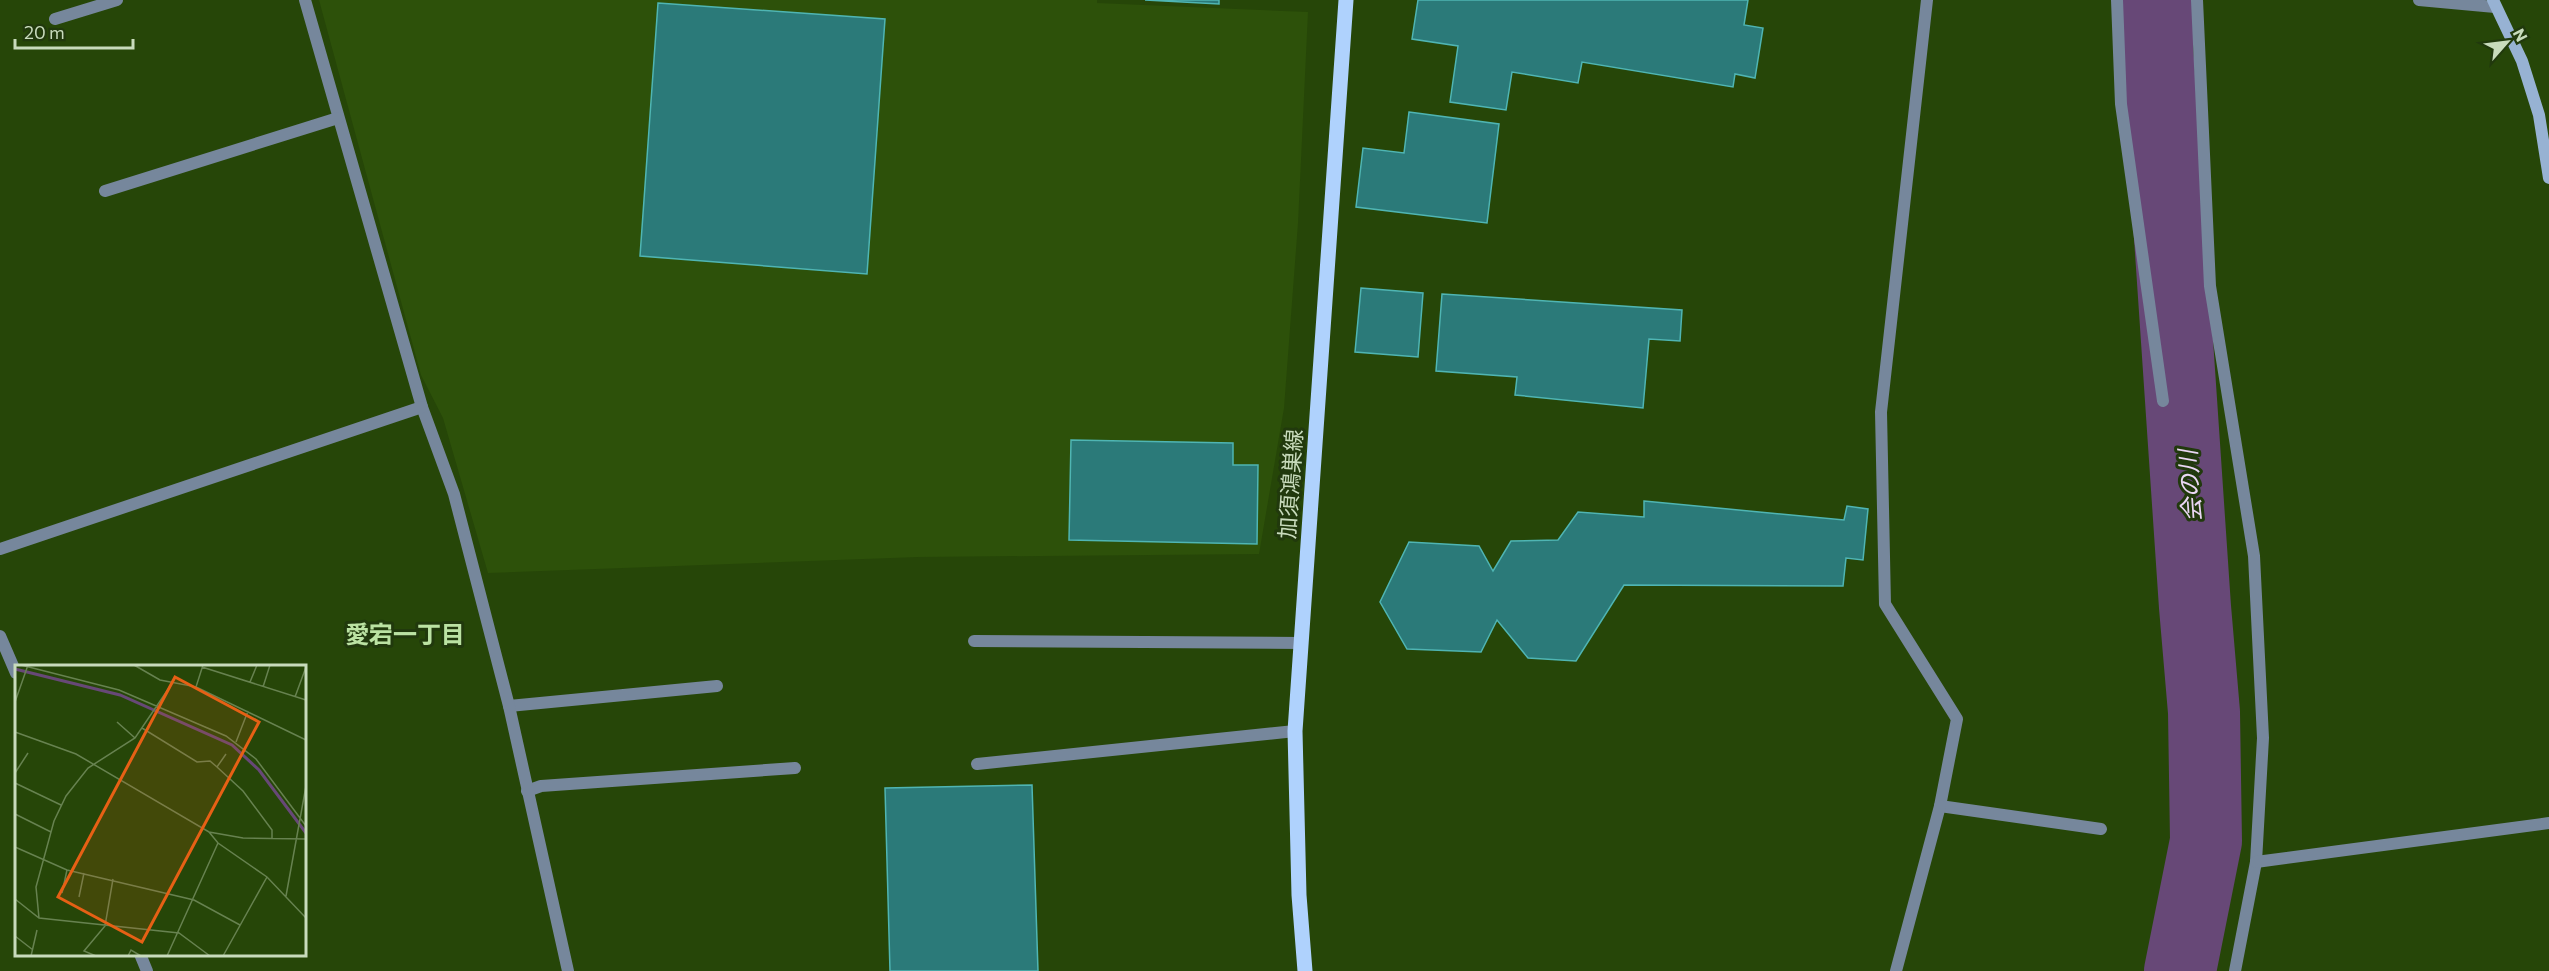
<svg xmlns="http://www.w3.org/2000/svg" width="2549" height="971" font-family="Commissioner,'Noto Sans JP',sans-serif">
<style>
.built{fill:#2d510a}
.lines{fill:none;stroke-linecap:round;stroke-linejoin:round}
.river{stroke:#674877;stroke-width:72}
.building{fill:#2b7a79;stroke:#4fb5b3;stroke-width:1.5}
.lane{stroke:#76879c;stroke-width:12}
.street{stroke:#76879c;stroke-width:12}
.secondary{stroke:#97b2d3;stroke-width:12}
.primary{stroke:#afd2fd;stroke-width:15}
.labels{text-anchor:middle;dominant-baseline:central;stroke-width:6;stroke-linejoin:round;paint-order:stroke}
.street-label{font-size:22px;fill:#c8dbbc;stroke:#21390d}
.water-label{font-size:24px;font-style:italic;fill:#ebd7f5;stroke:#21390d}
.neighbourhood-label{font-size:24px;font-weight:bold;fill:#bbe2a3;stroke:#21390d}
.inset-river{fill:none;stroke:#674877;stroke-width:3}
.inset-road{fill:none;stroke:#678250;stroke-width:1.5}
.view{fill:#e66015;fill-opacity:0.15;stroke:#e66015;stroke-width:3}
.inset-edge{fill:none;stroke:#c8dbbc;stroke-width:3}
</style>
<rect width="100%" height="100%" fill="#264608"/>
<!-- built -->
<polygon class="built" points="319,0 1097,0 1097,3 1308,12 1298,223 1284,408 1259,554 918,557 488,573 443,418 421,375"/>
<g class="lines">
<!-- river -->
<polyline class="river" points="2157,0 2157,45 2195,607 2204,712 2206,841 2180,971"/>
</g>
<!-- building -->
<g class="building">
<polygon points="1145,0 1219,0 1219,4"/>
<polygon points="1418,0 1748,0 1744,25 1763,28 1755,78 1735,74 1733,87 1582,62 1578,83 1512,72 1506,110 1450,102 1458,46 1412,39"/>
<polygon points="658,3 885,19 867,274 640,256"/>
<polygon points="1409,112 1499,124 1487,223 1356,207 1363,148 1404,153"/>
<polygon points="1361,288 1423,293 1418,357 1355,352"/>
<polygon points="1442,294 1682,310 1680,341 1649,339 1643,408 1515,395 1517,377 1436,371"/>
<polygon points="1071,440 1233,443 1233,465 1258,465 1257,544 1069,540"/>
<polygon points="1644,501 1844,520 1847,506 1868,509 1863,560 1846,558 1843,586 1624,585 1576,661 1528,658 1497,620 1481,652 1407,649 1380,602 1409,542 1479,546 1493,571 1511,541 1558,540 1578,512 1644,517"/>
<polygon points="1032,785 1038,971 890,971 885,788"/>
</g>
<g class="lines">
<!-- lane -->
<g class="lane">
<polyline points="2117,0 2121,104 2163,401"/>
<polyline points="974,641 1302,643"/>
<polyline points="509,706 717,686"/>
<polyline points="977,764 1295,731"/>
<polyline points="527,791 541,786 795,768"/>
</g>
<!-- street -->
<g class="street">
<polyline points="305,0 422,407 454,494 509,706 568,971"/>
<polyline points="1927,0 1881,412 1885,604 1957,719 1940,806 2101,829"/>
<polyline points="2197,0 2210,286 2254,556 2263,738 2256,862 2235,971"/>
<polyline points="2419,0 2495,7"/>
<polyline points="55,19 117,0"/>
<polyline points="105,191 338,118"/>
<polyline points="0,549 422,407"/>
<polyline points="0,636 16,673"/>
<polyline points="2256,862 2549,823"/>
<polyline points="140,954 147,971"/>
<polyline points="1896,971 1940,806"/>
</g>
<!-- secondary -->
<polyline class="secondary" points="2493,0 2522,61 2539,115 2549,178"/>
<!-- primary -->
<polyline class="primary" points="1305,971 1299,895 1295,731 1346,0"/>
</g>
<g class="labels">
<!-- street labels -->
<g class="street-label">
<text transform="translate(1290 484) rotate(-86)">加須鴻巣線</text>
</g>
<!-- water labels -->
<g class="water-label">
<text transform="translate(2189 486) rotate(-94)">会の川</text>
</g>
<!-- neighbourhood labels -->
<g class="neighbourhood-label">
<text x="405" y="633">愛宕一丁目</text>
</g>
</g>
<!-- overview -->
<g transform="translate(15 665)">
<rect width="291" height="291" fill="#264608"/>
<path class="inset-river" d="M0 4 105 30 217 80 244 105 291 168"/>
<path class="inset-road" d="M6 0 104 25 211 71 241 94 291 161M119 0 145 15 181 22 188 0M187 2 291 35M235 17 242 0M181 22 291 75M248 22 255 0M280 32 291 2M0 37 13 0M102 57 120 73M127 63 182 97 195 96 202 102 211 89M0 67 61 89 194 167 228 173 291 174M221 77 233 46M202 102 228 126 257 165V174M0 108 13 88M0 118 46 140M0 149 36 167M194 167 203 178 252 212 291 253M0 182 52 205 179 235 225 260M47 228 52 205M271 231 291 121M64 232 69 208M0 234 24 253 164 268 195 291M24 253 21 222 39 156 51 131 73 103 120 73 158 17M0 271 18 285M16 291 22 265M81 291 69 286 90 261 98 214M113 291 116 285 126 291M152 291 203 178M208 291 252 212"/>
<path class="view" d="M160 12 244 57 127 277 43 232Z"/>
<rect width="291" height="291" class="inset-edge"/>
</g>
<!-- north arrow -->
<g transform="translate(2507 42) rotate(62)" stroke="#21390d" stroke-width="4.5" paint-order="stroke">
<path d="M0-4.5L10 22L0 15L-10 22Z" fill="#c8dbbc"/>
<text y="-9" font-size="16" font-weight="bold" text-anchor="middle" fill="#c8dbbc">N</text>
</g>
<!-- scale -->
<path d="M15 39v9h118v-9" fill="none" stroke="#c8dbbc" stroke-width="3"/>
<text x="24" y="39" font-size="18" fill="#c8dbbc" stroke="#21390d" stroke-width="4.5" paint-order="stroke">20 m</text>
</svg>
